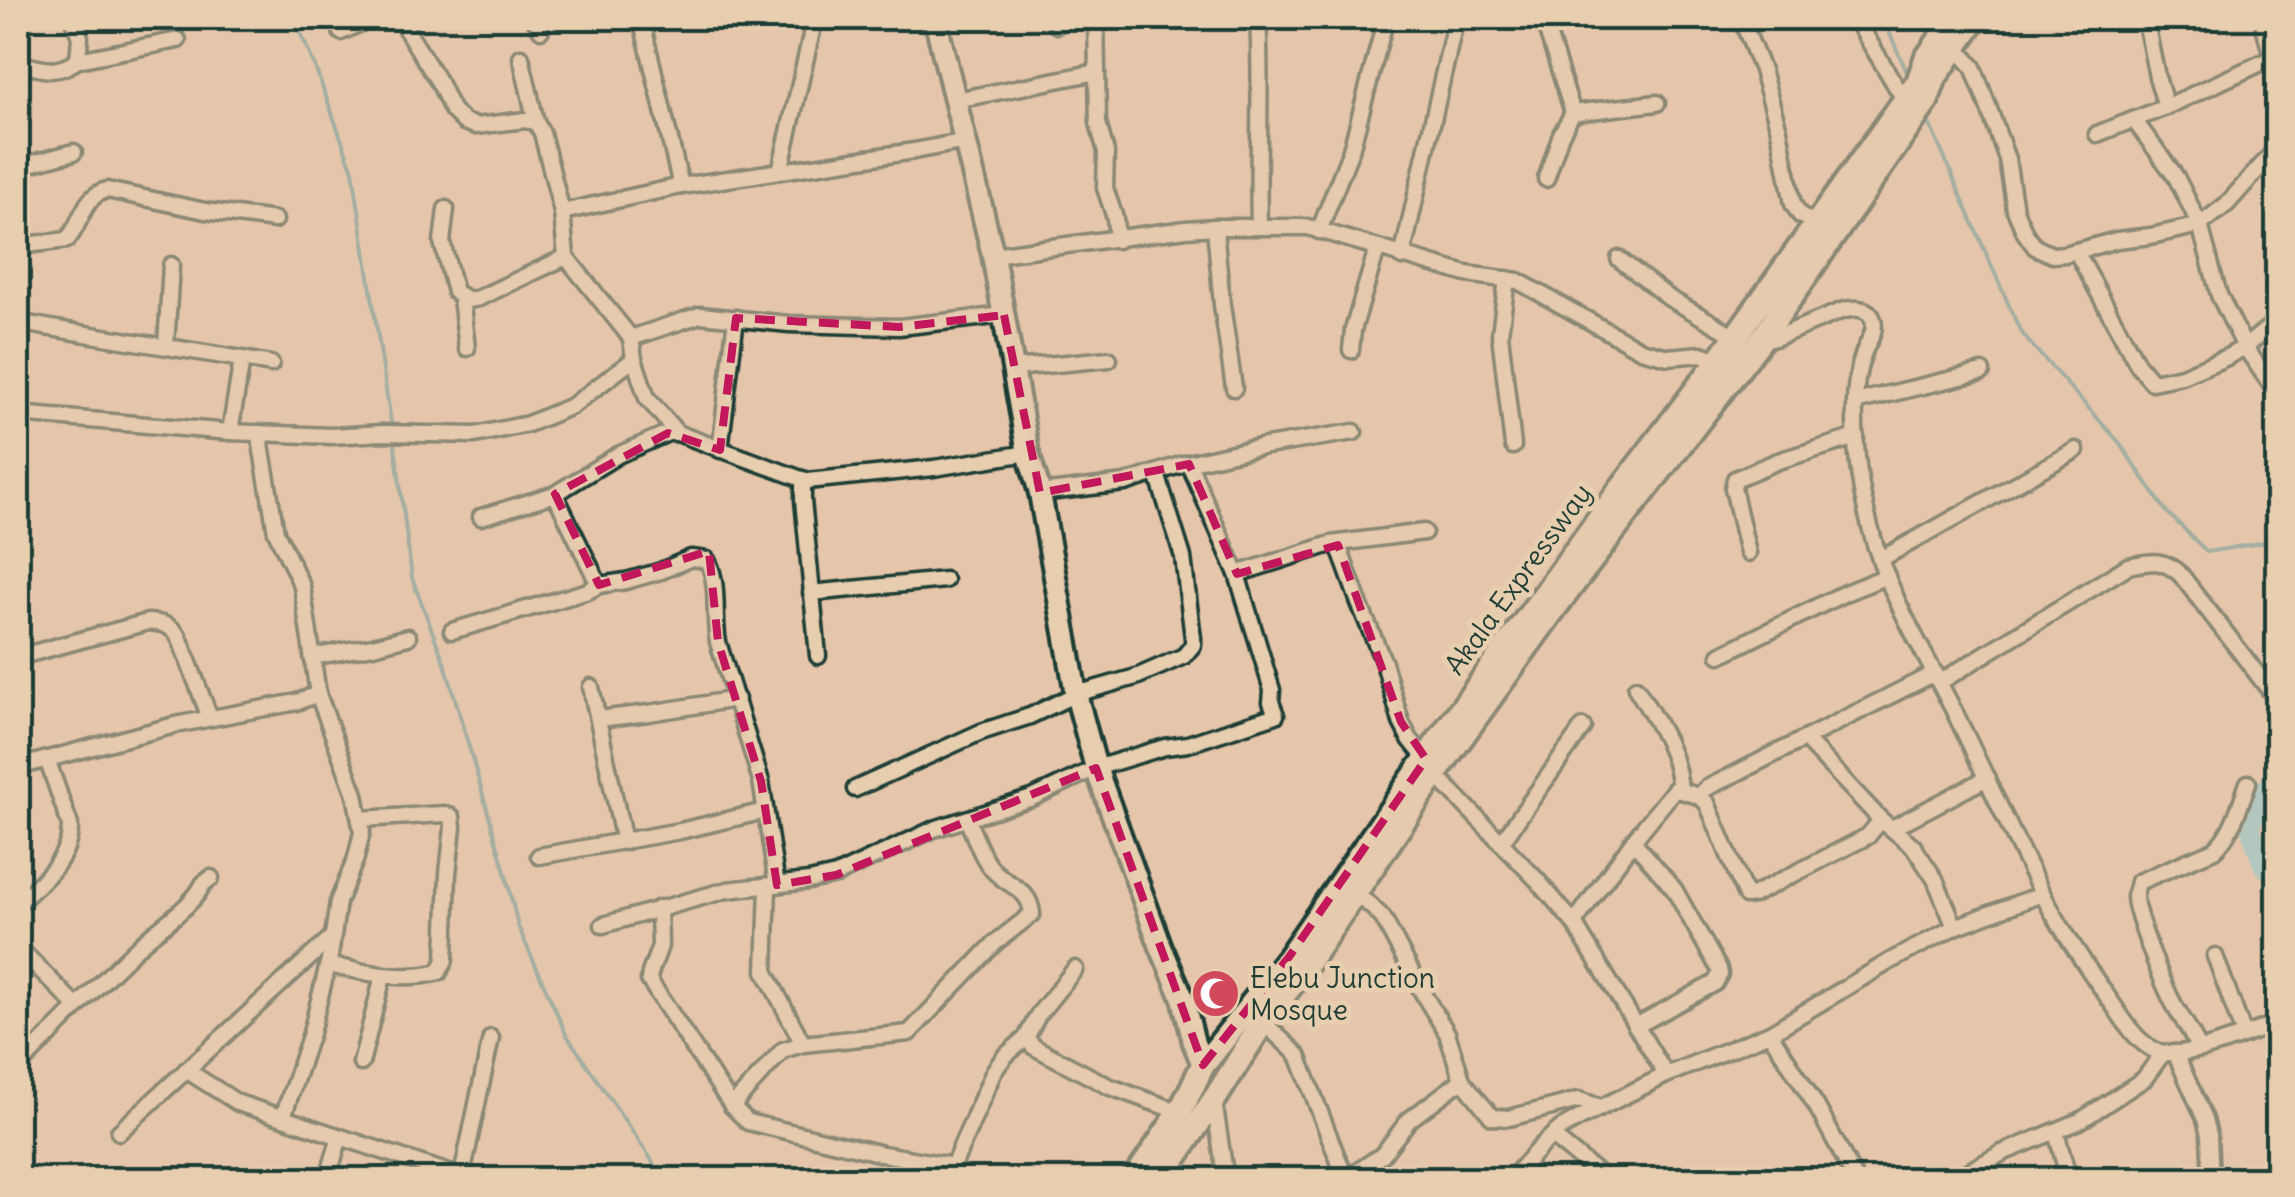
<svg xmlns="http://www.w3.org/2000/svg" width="2295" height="1197" font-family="Delius,sans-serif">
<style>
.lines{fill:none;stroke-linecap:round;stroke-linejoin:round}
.stream{stroke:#549094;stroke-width:4}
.river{stroke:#78c7d4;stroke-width:20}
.street-casing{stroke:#1f3d34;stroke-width:21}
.secondary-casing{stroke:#1f3d34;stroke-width:28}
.primary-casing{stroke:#1f3d34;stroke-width:30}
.street{stroke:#e7ceaf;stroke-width:14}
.secondary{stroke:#e7ceaf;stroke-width:20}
.primary{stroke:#e7ceaf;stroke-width:22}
.marked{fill:none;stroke:#c2185b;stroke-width:8;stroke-dasharray:20 12;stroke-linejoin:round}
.labels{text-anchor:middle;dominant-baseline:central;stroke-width:10;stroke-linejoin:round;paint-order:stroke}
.street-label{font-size:28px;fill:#1f3d34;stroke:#e7ceaf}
.poi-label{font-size:28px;fill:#1f3d34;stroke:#e7ceaf;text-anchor:start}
</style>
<rect width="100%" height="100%" fill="#e6c6ab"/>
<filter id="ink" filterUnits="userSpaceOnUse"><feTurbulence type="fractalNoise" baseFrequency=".01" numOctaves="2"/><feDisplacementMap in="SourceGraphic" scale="20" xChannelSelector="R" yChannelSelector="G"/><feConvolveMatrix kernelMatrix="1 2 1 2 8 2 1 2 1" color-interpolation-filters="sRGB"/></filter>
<g filter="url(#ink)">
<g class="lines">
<!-- stream -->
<g class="stream">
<polyline points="294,18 314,64 353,171 392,429"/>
<polyline points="1883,18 1909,77"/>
<polyline points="1927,118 2021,333 2118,441 2166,511 2207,552 2278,540"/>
<polyline points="394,438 412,578 446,667 504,868 518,926 566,1034 651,1159 661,1180"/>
</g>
<!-- river -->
<polyline class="river" points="2278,786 2266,788 2250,827 2263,865 2278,879"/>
<defs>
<g id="street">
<polyline points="72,18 80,37 78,60"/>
<polyline points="399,18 440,84 452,110 464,122 476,126 525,120 536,122 542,133 562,212 566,257 631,338"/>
<polyline points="534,18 541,30"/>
<polyline points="641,18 681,186"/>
<polyline points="1055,18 1057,25"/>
<polyline points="1096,18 1098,123 1106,152 1105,188 1115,218 1117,240"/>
<path d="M1258 18C1262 87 1257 157 1259 226"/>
<polyline points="1543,18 1573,113 1657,103"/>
<polyline points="1741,18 1762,70 1779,130 1793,204 1800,215 1816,224"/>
<polyline points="1855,18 1905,101"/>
<polyline points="2145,18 2157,77 2166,107"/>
<polyline points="2262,18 2272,58 2277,63"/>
<polyline points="341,32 372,18"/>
<polyline points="1956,47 1973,67 1988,106 2007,159 2015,210 2025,233 2035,247 2052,255 2065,254 2117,240 2151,236 2200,225 2227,204 2278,147"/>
<polyline points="521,57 536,122"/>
<path d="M18 63C43 69 55 76 78 60L178 40"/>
<polyline points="956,100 1097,72"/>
<polyline points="2134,120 2176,177 2200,225 2219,295 2245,347 2278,395"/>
<polyline points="2097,134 2166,107 2272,58"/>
<polyline points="18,167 74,152"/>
<polyline points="780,171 815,18"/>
<polyline points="1546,179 1561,134 1573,113"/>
<polyline points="446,209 442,242 455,292 468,300 479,298 566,257"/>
<polyline points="562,212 681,186 914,151 966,141"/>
<polyline points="1215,227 1222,305 1234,388"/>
<polyline points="1319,231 1351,150 1386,18"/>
<path d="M18 246 67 240C82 224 83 195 107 190L205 211 275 220"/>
<polyline points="2076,251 2138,365 2152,382 2182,376 2227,357 2245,347 2278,320"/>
<polyline points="993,255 1186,229 1215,227 1308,227 1466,274 1518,281 1641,350 1668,357 1701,354 1719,360"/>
<polyline points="1402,257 1456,18"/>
<polyline points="1619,259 1669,298 1735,336"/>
<polyline points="1507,279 1500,334 1513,446"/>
<polyline points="461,298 467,348"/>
<path d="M18 322C102 338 186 349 271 364"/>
<path d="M1766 333 1770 338H1775L1841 311C1852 308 1869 306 1873 320 1877 332 1866 344 1863 355 1857 371 1855 391 1855 408 1854 448 1860 489 1870 527 1887 593 1925 653 1955 713 1984 772 2011 832 2041 891 2059 927 2090 972 2114 1006 2125 1022 2136 1041 2154 1050 2183 1063 2248 1033 2278 1023"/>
<polyline points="166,346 171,265"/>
<polyline points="1351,350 1353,330 1377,249"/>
<polyline points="634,359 647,398 677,433 807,481 934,468 1028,453"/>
<polyline points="1013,368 1109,359"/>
<polyline points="1855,402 1982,372"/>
<polyline points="18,414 230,432 331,436 383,433 475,435 528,424 572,406 634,359 631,338 700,315 789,324 899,327 1004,315"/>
<polyline points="230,432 242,359"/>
<polyline points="259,433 276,532 302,586 318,694 355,794 362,832 356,858 338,902 330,956 311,1033 283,1117"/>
<polyline points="720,450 736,318"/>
<polyline points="803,479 803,500 818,656"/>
<polyline points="1040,493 1125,483 1183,464 1260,447 1354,432"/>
<polyline points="555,494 599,585"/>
<polyline points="481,517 555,494 618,455 668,433 677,433"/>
<polyline points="1338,545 1359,603 1384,663 1401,722 1409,738 1426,759"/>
<polyline points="1748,553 1733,488 1735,479 1778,461 1856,437"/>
<polyline points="1881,559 2076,450"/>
<polyline points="1237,574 1331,544 1424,532"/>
<polyline points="811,593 945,580"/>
<path d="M452 631 588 591 599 585 626 581 661 571 691 558 707 560C720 583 713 616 718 642L761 781 777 885"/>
<polyline points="1720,655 1845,593 1887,576"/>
<path d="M18 657 148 622C163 623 171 625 179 637L210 718"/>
<polyline points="312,657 373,646 408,637"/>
<path d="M1940 682 2128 566C2152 561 2163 558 2181 575L2278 701"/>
<polyline points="591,687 624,842"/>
<path d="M1636 688C1656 721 1678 752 1680 791"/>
<polyline points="598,719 649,713 737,699"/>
<polyline points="1806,740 1881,820 1913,846 1935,879 1955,927"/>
<polyline points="18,767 175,725 297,702 318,694"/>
<polyline points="1435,774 1538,881 1574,923 1666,1075"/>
<polyline points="855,789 981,732 1030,716 1076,694 1136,677 1184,656 1193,645 1193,638 1183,557 1157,474"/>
<polyline points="1698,796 1707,788 1935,673"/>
<polyline points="1892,828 1987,778"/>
<polyline points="1633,841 1674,889 1719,969 1720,974 1715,983 1636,1026"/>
<polyline points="1501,843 1583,727"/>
<polyline points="539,856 680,831 765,811"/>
<polyline points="768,887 765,971 803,1044"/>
<polyline points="1355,894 1370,905 1383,918 1425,997 1447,1033 1462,1080 1492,1117 1509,1118 1579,1100 1600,1107"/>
<path d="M18 903C41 883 71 859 70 825L47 759"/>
<polyline points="659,908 660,946 650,973 649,980 732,1106 748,1122 883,1154 953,1166"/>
<polyline points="1574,923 1633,841 1675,789 1698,796 1707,803 1746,896 1753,895 1868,836 1881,820"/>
<polyline points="603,925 727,890 809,881 836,875 934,829 1032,798 1096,768 1165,747 1188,744 1276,715 1271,702 1272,690 1237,574 1189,464"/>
<polyline points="18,947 77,1007"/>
<polyline points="2215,956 2244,1035"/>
<path d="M328 965C364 972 402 982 439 972L445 960 448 873 453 827 452 817 444 814 361 819"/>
<polyline points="1263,1022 1298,1055 1346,1180"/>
<polyline points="1770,1033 1817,1107 1856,1180"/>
<polyline points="1026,1038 1034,1047 1108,1086 1180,1112"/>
<path d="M2199 1048C2192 1034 2184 1021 2176 1008 2166 992 2135 914 2135 897 2135 891 2137 887 2138 882L2214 850C2233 833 2239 807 2248 783"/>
<polyline points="2175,1053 2205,1119 2209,1135 2211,1180"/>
<polyline points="361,1063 383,976"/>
<path d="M18 1067C58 1026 99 984 141 944 158 928 194 905 203 884L211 878"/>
<polyline points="186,1070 238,1103 470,1180"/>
<polyline points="1214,1101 1226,1180"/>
<path d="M732 1106 783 1050 803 1044 909 1033 995 943 1032 914C1030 889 1010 887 995 872 982 860 975 836 967 819"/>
<polyline points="119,1132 332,937"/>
<polyline points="2056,1132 2069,1180"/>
<polyline points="1552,1136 1606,1180"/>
<polyline points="462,1175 491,1038"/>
<polyline points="1346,1179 1382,1155 1409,1120 1462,1080"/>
<polyline points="327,1180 340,1137"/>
<polyline points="947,1180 994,1071 1005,1056 1026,1038 1038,1015 1075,969"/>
<polyline points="1510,1180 1542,1145 1560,1129 1580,1118 1666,1075 1770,1033 1892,960 1955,927 2042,894"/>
<polyline points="1729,1180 1738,1175"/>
<polyline points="1953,1180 2002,1153 2080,1121 2144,1079 2163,1053"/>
</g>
<polyline id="secondary" points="935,18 993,255 1028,453 1040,493 1076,694 1096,768 1161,947 1183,998 1194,1043 1203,1065"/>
<g id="primary">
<polyline points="1134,1180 1180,1112 1203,1065 1289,957 1434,747 1622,487 1719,360 1918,82 1926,59 1955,18"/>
<polyline points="1160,1180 1214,1100 1263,1022 1305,967 1435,774 1556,606 1766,333 1926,102 1935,77 1976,18"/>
</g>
</defs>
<!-- street casing -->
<use href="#street" class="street-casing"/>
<!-- secondary casing -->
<use href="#secondary" class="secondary-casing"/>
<!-- primary casing -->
<use href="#primary" class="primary-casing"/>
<!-- street -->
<use href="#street" class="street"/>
<!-- secondary -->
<use href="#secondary" class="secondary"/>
<!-- primary -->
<use href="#primary" class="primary"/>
</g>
</g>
<!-- marked area -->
<path d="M0 0H2295V1197H0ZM1004 315 1040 493 1189 464 1237 574 1338 545 1401 722 1426 759 1289 957 1203 1065 1096 768 836 875 777 885 761 781 718 642 709 551 599 585 555 494 668 433 720 450 736 318 899 327Z" fill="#e6c6ab" fill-opacity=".55" fill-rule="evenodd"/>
<path class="marked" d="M1004 315 1040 493 1189 464 1237 574 1338 545 1401 722 1426 759 1289 957 1203 1065 1096 768 836 875 777 885 761 781 718 642 709 551 599 585 555 494 668 433 720 450 736 318 899 327Z"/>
<!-- icons -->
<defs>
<symbol id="mosque-disc" viewBox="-11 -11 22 22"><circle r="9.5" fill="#d1495b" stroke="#e7ceaf"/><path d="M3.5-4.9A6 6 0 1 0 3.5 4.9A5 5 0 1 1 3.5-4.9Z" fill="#fff"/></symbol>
</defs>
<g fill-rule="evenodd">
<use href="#mosque-disc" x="1188" y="966" width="55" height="55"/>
</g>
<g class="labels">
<!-- street labels -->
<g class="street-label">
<text transform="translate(1518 579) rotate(-54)">Akala Expressway</text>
</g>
<!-- poi labels -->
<g class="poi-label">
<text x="1250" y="978">Elebu Junction<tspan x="1250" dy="32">Mosque</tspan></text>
</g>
</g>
<!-- margin -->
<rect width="2295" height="1197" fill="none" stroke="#e7ceaf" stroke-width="60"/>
<rect x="30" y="30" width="2235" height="1137" fill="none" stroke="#1f3d34" stroke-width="4" filter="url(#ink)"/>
</svg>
